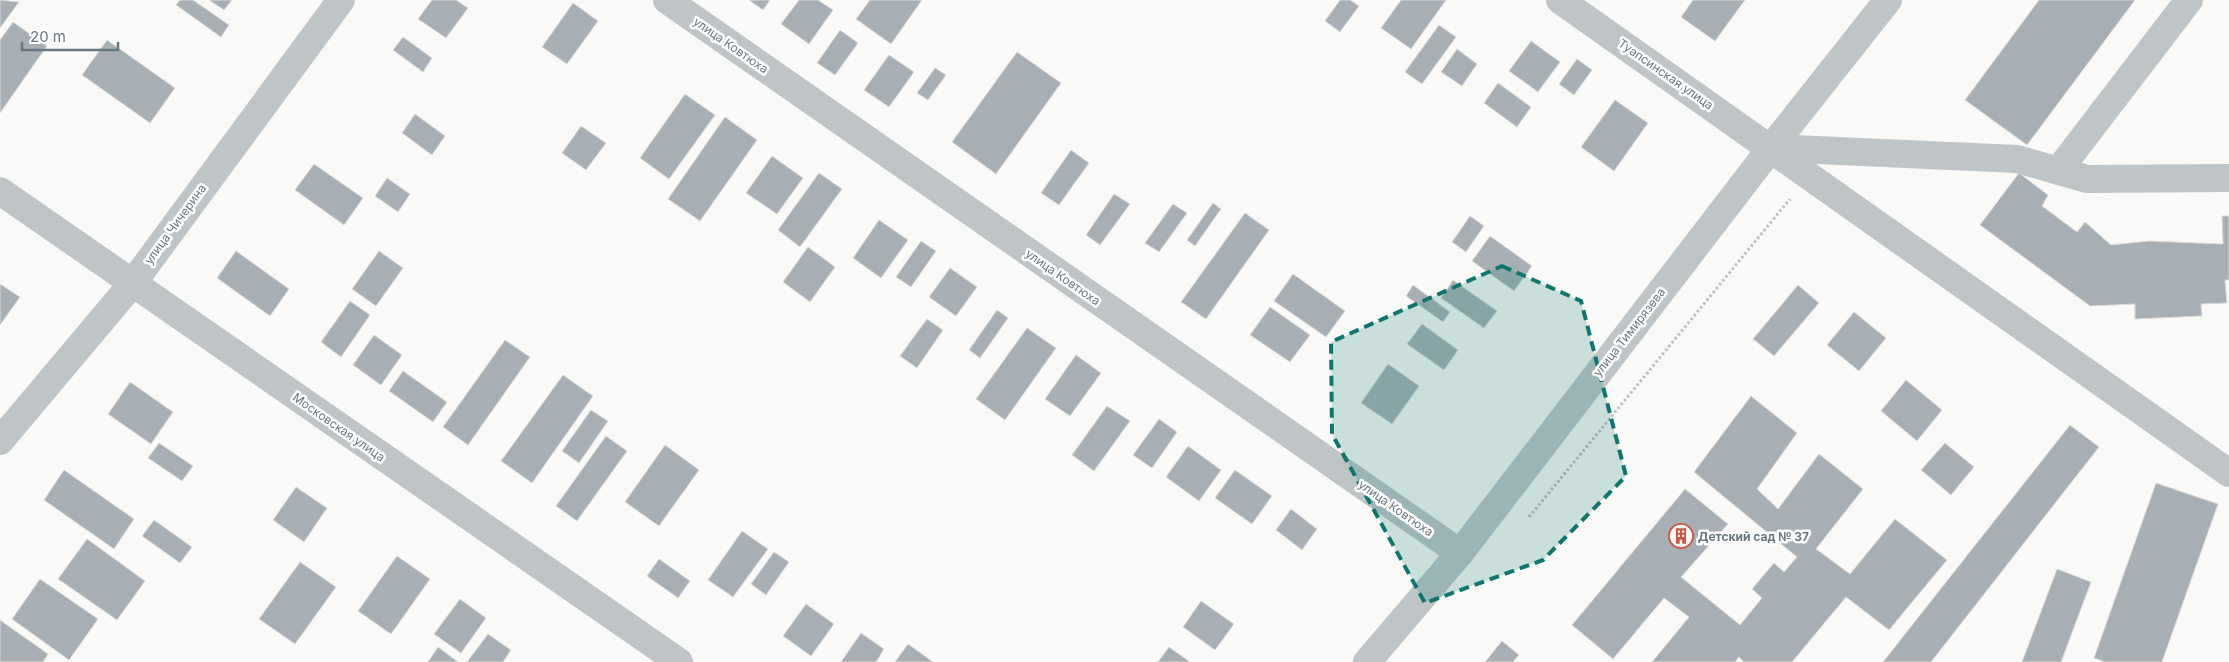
<svg xmlns="http://www.w3.org/2000/svg" width="2229" height="662" font-family="Inter,sans-serif">
<style>
.building{fill:#a7afb4;stroke:#dbdbda}
.lines{fill:none;stroke-linecap:round;stroke-linejoin:round}
.path{stroke:#babec0;stroke-width:3;stroke-dasharray:2.5 2.5;stroke-linecap:butt}
.minor{stroke:#bfc4c7;stroke-width:28}
.marked{fill:#0f766e;fill-opacity:0.2;stroke:#0f766e;stroke-width:4;stroke-dasharray:10 6;stroke-linejoin:round}
.labels{text-anchor:middle;dominant-baseline:central;stroke-width:5;stroke-linejoin:round;paint-order:stroke}
.street-label{font-size:12px;fill:#67777f;stroke:#fff}
.poi-label{font-size:12px;font-weight:bold;fill:#67777f;stroke:#fff;text-anchor:start}
</style>
<rect width="100%" height="100%" fill="#f9f9f8"/>
<!-- building -->
<g class="building">
<polygon points="0,0 19,2 0,28"/>
<polygon points="180,0 193,0 229,25 221,37 176,5"/>
<polygon points="209,0 232,0 224,10"/>
<polygon points="432,0 456,0 468,8 446,38 418,19"/>
<polygon points="749,0 770,0 763,10"/>
<polygon points="799,0 818,0 833,10 809,44 781,24"/>
<polygon points="870,0 922,0 891,44 856,19"/>
<polygon points="1340,0 1350,0 1359,6 1340,32 1325,21"/>
<polygon points="1401,0 1446,0 1411,49 1381,28"/>
<polygon points="1693,0 1745,0 1715,41 1681,17"/>
<polygon points="2039,0 2135,0 2027,145 1965,100"/>
<polygon points="573,3 598,21 567,64 542,47"/>
<polygon points="13,22 47,46 0,113 0,40"/>
<polygon points="1439,25 1456,37 1422,84 1405,72"/>
<polygon points="840,30 858,43 835,75 817,63"/>
<polygon points="403,37 432,58 423,72 393,50"/>
<polygon points="107,40 175,88 150,123 82,75"/>
<polygon points="1531,41 1560,62 1538,92 1509,71"/>
<polygon points="1457,49 1477,64 1462,86 1441,72"/>
<polygon points="1017,52 1061,83 996,174 952,142"/>
<polygon points="889,55 914,72 889,107 864,90"/>
<polygon points="1577,59 1592,70 1574,95 1559,84"/>
<polygon points="935,68 946,75 928,100 917,93"/>
<polygon points="1498,83 1531,107 1517,127 1484,103"/>
<polygon points="685,94 715,115 669,179 640,158"/>
<polygon points="1615,100 1648,123 1614,171 1581,147"/>
<polygon points="415,114 445,136 432,155 402,133"/>
<polygon points="725,117 757,140 700,221 668,199"/>
<polygon points="581,126 606,143 586,170 562,153"/>
<polygon points="1071,150 1089,163 1059,205 1041,193"/>
<polygon points="772,156 803,178 777,214 746,193"/>
<polygon points="314,164 363,198 344,225 295,190"/>
<polygon points="819,173 842,189 800,247 778,230"/>
<polygon points="2019,173 2048,195 2042,206 2077,232 2085,222 2111,245 2149,241 2223,244 2222,216 2229,216 2229,280 2225,280 2227,303 2201,304 2202,316 2135,319 2135,304 2090,306 1980,225"/>
<polygon points="387,178 410,194 398,212 375,196"/>
<polygon points="1114,194 1130,204 1100,245 1086,235"/>
<polygon points="1213,203 1221,209 1195,246 1187,240"/>
<polygon points="1173,204 1187,213 1159,252 1145,243"/>
<polygon points="1245,213 1269,230 1206,319 1181,302"/>
<polygon points="1470,216 1484,226 1466,252 1452,242"/>
<polygon points="879,220 908,240 881,278 853,258"/>
<polygon points="1490,236 1532,266 1514,291 1472,261"/>
<polygon points="921,241 936,251 911,287 896,277"/>
<polygon points="808,247 835,267 810,302 783,282"/>
<polygon points="236,251 289,289 270,316 217,278"/>
<polygon points="379,251 403,268 376,306 352,289"/>
<polygon points="950,268 977,287 956,316 929,297"/>
<polygon points="1293,274 1345,311 1326,337 1274,301"/>
<polygon points="1453,280 1497,311 1484,328 1441,298"/>
<polygon points="0,284 20,297 0,325"/>
<polygon points="1413,285 1450,312 1443,322 1406,296"/>
<polygon points="1798,285 1819,303 1774,356 1753,339"/>
<polygon points="350,301 370,315 341,357 321,342"/>
<polygon points="1270,307 1310,335 1290,362 1250,335"/>
<polygon points="997,310 1008,318 980,358 969,350"/>
<polygon points="1854,312 1886,338 1859,371 1827,345"/>
<polygon points="927,319 943,330 917,368 900,356"/>
<polygon points="1422,324 1458,350 1444,370 1407,344"/>
<polygon points="1027,328 1056,348 1005,420 976,399"/>
<polygon points="374,335 402,355 381,385 353,365"/>
<polygon points="505,340 530,357 468,445 443,427"/>
<polygon points="1076,355 1101,373 1070,416 1045,399"/>
<polygon points="1388,364 1419,386 1392,424 1361,403"/>
<polygon points="403,371 447,402 433,422 389,391"/>
<polygon points="563,375 593,396 532,483 501,461"/>
<polygon points="1906,380 1942,410 1917,441 1881,411"/>
<polygon points="130,382 173,412 151,444 108,414"/>
<polygon points="1751,396 1797,433 1757,489 1778,509 1819,454 1863,489 1816,549 1850,574 1895,519 1947,560 1889,630 1846,597 1792,662 1744,662 1739,657 1735,662 1652,662 1689,617 1664,598 1613,659 1572,625 1685,489 1728,524 1681,577 1740,625 1762,598 1752,589 1774,563 1784,572 1797,557 1694,472"/>
<polygon points="1107,406 1130,421 1094,471 1072,455"/>
<polygon points="591,410 608,421 579,463 562,451"/>
<polygon points="1159,419 1177,432 1152,468 1133,455"/>
<polygon points="2070,425 2099,447 1931,662 1883,662"/>
<polygon points="606,436 627,451 577,521 556,506"/>
<polygon points="159,443 193,466 182,481 148,458"/>
<polygon points="1945,443 1974,467 1951,495 1921,470"/>
<polygon points="665,445 699,470 659,526 625,502"/>
<polygon points="1188,446 1221,470 1199,501 1166,477"/>
<polygon points="64,470 134,519 114,549 44,500"/>
<polygon points="1235,470 1272,496 1252,524 1215,498"/>
<polygon points="2156,483 2218,504 2162,662 2105,662 2094,658"/>
<polygon points="296,487 327,508 304,542 273,520"/>
<polygon points="1291,509 1317,529 1302,550 1276,530"/>
<polygon points="154,520 192,547 180,563 142,536"/>
<polygon points="742,531 768,549 733,597 708,580"/>
<polygon points="87,539 145,581 117,620 58,579"/>
<polygon points="774,552 789,562 766,595 751,584"/>
<polygon points="397,556 430,579 391,634 358,611"/>
<polygon points="659,559 690,581 678,598 647,576"/>
<polygon points="300,562 336,587 295,644 259,619"/>
<polygon points="2057,569 2091,582 2061,662 2022,662"/>
<polygon points="40,579 98,619 69,660 12,619"/>
<polygon points="460,599 486,618 461,653 434,634"/>
<polygon points="1201,601 1234,624 1215,650 1183,627"/>
<polygon points="806,604 834,624 811,656 783,636"/>
<polygon points="0,620 48,654 43,662 0,662"/>
<polygon points="861,633 884,649 876,662 841,662"/>
<polygon points="488,634 511,650 503,662 467,662"/>
<polygon points="1502,641 1519,655 1513,662 1485,662"/>
<polygon points="908,644 933,662 895,662"/>
<polygon points="438,647 458,662 428,662"/>
<polygon points="1169,647 1190,662 1158,662"/>
</g>
<g class="lines">
<!-- path -->
<polyline class="path" points="1529,517 1790,199"/>
<!-- minor -->
<g class="minor">
<polyline points="667,0 1460,553"/>
<polyline points="1560,0 2229,473"/>
<polyline points="1771,148 2017,159 2087,179 2229,178"/>
<polyline points="2058,171 2189,0"/>
<polyline points="0,191 679,662"/>
<polyline points="0,441 132,284 341,0"/>
<polyline points="1367,662 1460,553 1771,148 1888,0"/>
</g>
</g>
<!-- marked area -->
<path class="marked" d="M1502 266 1581 301 1626 476 1543 560 1425 603 1332 434 1331 342Z"/>
<!-- icons -->
<defs>
<symbol id="building-ring" viewBox="-11 -11 22 22"><circle r="9.5" fill="#fff" stroke="#d15540" stroke-width="1.5"/><path d="M-4-6H4V6H1V3H-1V6H-4ZM-2.5-4.3h1.7v1.8h-1.7ZM.8-4.3h1.7v1.8H.8ZM-2.5-1h1.7V.8h-1.7ZM.8-1h1.7V.8H.8Z" fill="#d15540"/></symbol>
</defs>
<g fill-rule="evenodd">
<use href="#building-ring" x="1667" y="522" width="28" height="28"/>
</g>
<g class="labels">
<!-- street labels -->
<g class="street-label">
<text transform="translate(731 45) rotate(35)">улица Ковтюха</text>
<text transform="translate(1666 74) rotate(35)">Туапсинская улица</text>
<text transform="translate(175 224) rotate(-54)">улица Чичерина</text>
<text transform="translate(1063 277) rotate(35)">улица Ковтюха</text>
<text transform="translate(1629 332) rotate(-52)">улица Тимирязева</text>
<text transform="translate(339 427) rotate(35)">Московская улица</text>
<text transform="translate(1396 508) rotate(35)">улица Ковтюха</text>
</g>
<!-- poi labels -->
<g class="poi-label">
<text x="1698" y="536">Детский сад № 37</text>
</g>
</g>
<!-- scale -->
<path d="M22 42v8h96v-8" fill="none" stroke="#67777f" stroke-width="2.5"/>
<text x="30" y="42" font-size="15" fill="#67777f" stroke="#ffffff" stroke-width="4" paint-order="stroke">20 m</text>
</svg>
